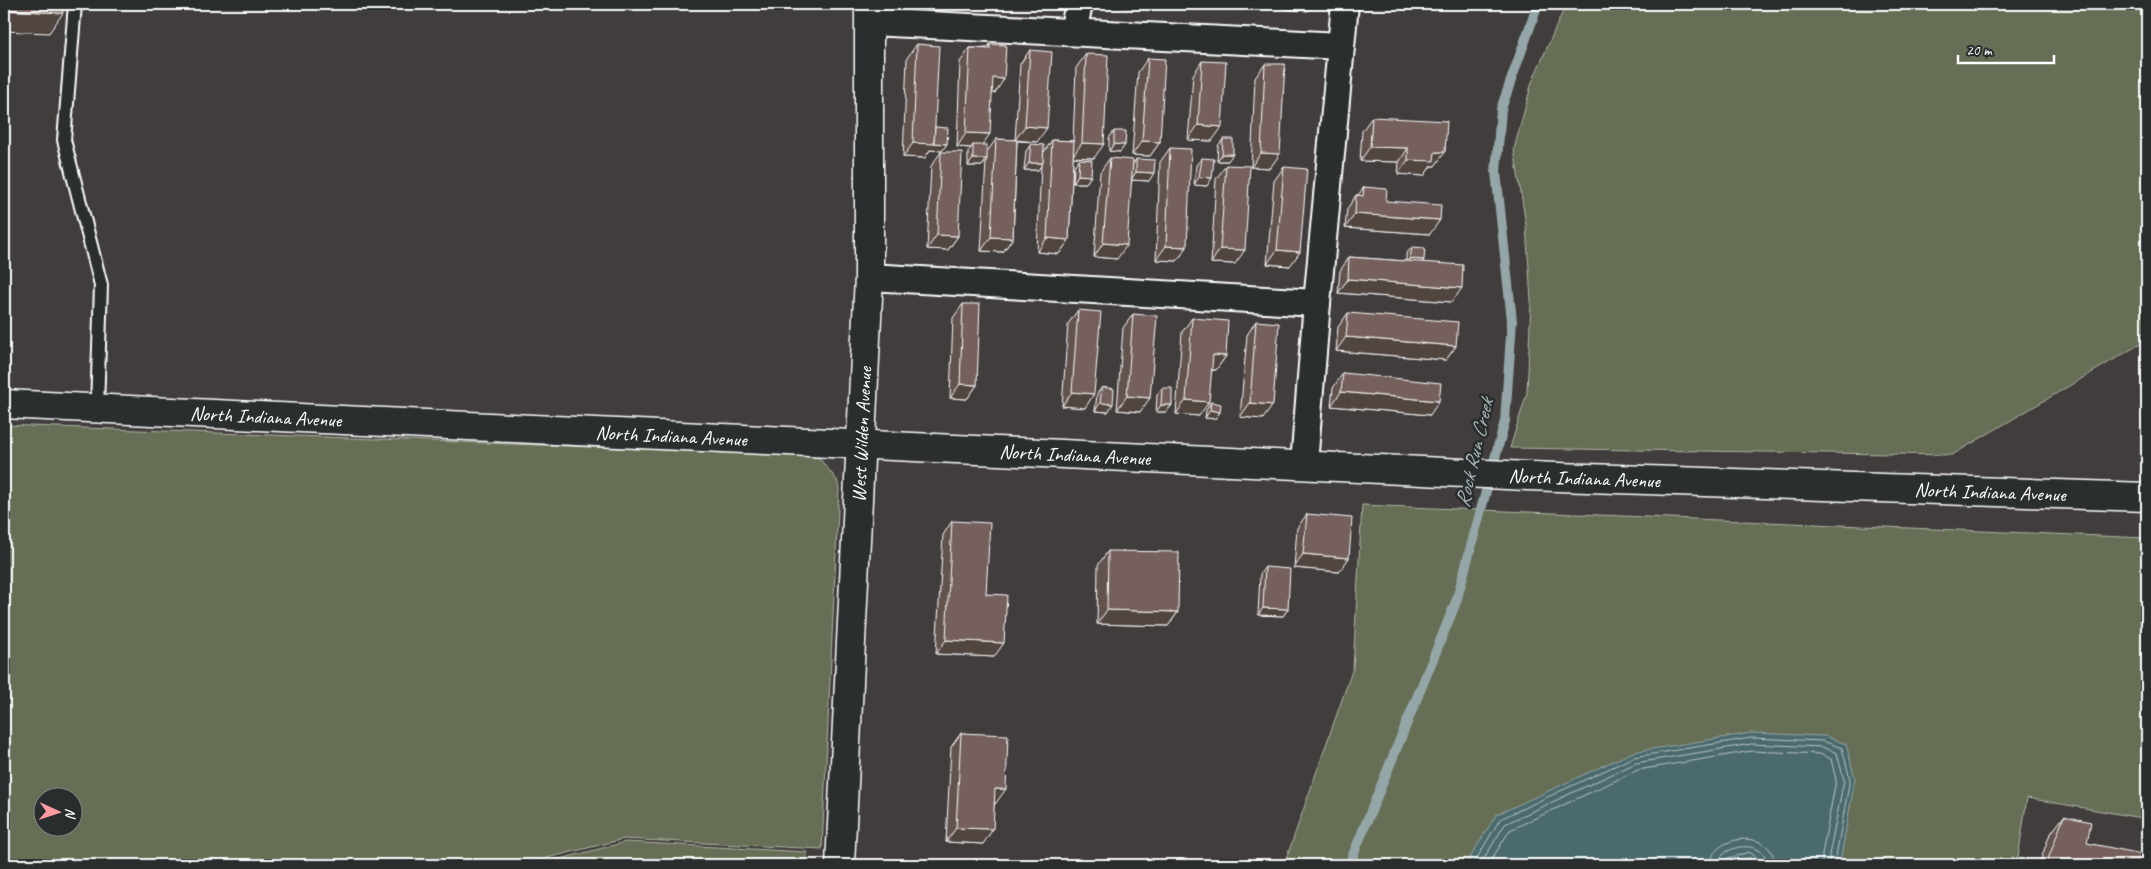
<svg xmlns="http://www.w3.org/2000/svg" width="2151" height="869" font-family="Caveat,sans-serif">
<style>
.green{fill:#666e54;stroke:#b2b6aa;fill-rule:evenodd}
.water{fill:#4c6b6e;stroke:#94a6a8}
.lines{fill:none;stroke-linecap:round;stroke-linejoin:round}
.shore{stroke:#b7c4c5;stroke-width:1}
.stream{stroke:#94a6a8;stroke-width:10}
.service-casing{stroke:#fff;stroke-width:16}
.minor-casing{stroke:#fff;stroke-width:30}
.tertiary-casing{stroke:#fff;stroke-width:31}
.service{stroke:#2a2d2e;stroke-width:12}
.minor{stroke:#2a2d2e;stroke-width:26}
.tertiary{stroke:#2a2d2e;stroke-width:28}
.wall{fill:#645350;stroke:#fff}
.shaded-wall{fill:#514441;stroke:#fff}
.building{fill:#74615d;stroke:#fff}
.labels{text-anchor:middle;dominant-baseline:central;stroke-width:5;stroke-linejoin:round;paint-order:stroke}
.street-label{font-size:20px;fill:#fff;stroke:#2a2d2e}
.water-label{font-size:21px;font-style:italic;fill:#a6b5b6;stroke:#2a2d2e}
</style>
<rect width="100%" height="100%" fill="#403d3c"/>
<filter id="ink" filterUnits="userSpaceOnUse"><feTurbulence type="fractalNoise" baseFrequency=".02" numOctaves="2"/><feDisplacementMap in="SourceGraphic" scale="10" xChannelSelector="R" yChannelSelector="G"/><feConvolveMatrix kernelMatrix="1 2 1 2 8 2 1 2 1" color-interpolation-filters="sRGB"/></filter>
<g filter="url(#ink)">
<!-- green -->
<g class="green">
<polygon points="1566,4 2147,4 2147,340 1952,455 1510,448 1527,393 1531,300 1526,225 1514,149 1532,82"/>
<path d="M4 425 803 455 819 458 837 480 839 488 822 849 624 839 519 865H4ZM42 796H72V826H42Z"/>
<polygon points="1362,505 2147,538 2147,819 2027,798 2017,865 1841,865 1841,857 1497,815 1469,861 1468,865 1284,865 1353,668"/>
<polygon points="626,842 807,852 807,865 537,865"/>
<polygon points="1750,857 1759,865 1721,865"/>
</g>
<!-- water -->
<polygon class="water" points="1751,733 1825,736 1846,744 1855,779 1841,857 1841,865 1759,865 1750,857 1721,865 1468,865 1468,861 1496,815 1633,752"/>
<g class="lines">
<!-- shore -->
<g class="shore">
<polyline points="1473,865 1500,819 1634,757 1751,738 1823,741 1842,748 1850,779 1836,856 1836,865"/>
<polyline points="1480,865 1505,824 1636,763 1751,744 1822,747 1837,753 1844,780 1829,855 1830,865"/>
<polyline points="1488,865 1510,830 1638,770 1752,751 1820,754 1831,759 1836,780 1822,854 1822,865"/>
<path d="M1710 865C1711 834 1774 827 1775 865"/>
<path d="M1718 865C1719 844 1766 837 1768 865"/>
<polyline points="1724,865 1728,858 1749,852 1760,860 1762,865"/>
</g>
<!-- stream -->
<polyline class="stream" points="1349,865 1456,602 1505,421 1512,321 1496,172 1501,109 1538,4"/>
<defs>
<polyline id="service" points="75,4 64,140 101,285 97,408"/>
<g id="minor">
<polyline points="870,22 1341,46"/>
<polyline points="1073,32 1079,4"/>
<polyline points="869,277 1317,303"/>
<polyline points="1304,464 1317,303 1345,4"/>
</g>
<g id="tertiary">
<path id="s1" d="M4 404 1528 476 2147 497"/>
<path id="s2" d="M840 865 869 277V4"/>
</g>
</defs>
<!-- service casing -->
<use href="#service" class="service-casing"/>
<!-- minor casing -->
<use href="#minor" class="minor-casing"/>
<!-- tertiary casing -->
<use href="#tertiary" class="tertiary-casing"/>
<!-- service -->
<use href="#service" class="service"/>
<!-- minor -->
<use href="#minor" class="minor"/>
<!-- tertiary -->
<use href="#tertiary" class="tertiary"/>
</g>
<!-- wall -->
<g class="wall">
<polygon points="917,44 935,127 942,151 930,150 925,158 903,157 907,58"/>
<polygon points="990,44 995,93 992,93 982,145 987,152 996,139 1015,140 1020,64 1030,50 1037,142 1017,141 1013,238 1003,252 981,251 986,161 982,166 968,166 968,152 971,148 957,147 960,62 970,48 987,48"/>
<polygon points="1086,54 1094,158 1073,157 1069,240 1059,254 1037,252 1041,165 1038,170 1024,170 1026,151 1031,144 1044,152 1052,140 1073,141 1076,68"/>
<polygon points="1148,58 1160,142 1150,156 1132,155 1138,72"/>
<polygon points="1202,61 1212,141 1188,140 1193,75"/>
<polygon points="1265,64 1270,168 1251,167 1255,78"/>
<polygon points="1372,117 1435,166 1431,166 1424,176 1398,174 1399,162 1360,161 1362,131"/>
<polygon points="1114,131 1125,145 1120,152 1109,151 1109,138"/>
<polygon points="1223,139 1228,161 1217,161 1218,146"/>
<polygon points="1170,148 1187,247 1177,261 1156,260 1160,162"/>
<polygon points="941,152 958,236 948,250 927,249 931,166"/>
<polygon points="1110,158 1133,164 1136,159 1149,181 1132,180 1117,259 1094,257 1100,172"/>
<polygon points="1202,158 1207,186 1194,185 1196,165"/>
<polygon points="1079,159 1091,176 1086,183 1073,183 1074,166"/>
<polygon points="1226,165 1235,264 1211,263 1216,179"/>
<polygon points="1284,167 1290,266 1267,264 1274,181"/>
<polygon points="1364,187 1386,201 1430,234 1345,228 1347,209 1356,195 1358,195"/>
<polygon points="1412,247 1452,302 1338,293 1340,271 1349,257 1406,261 1406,254"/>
<polygon points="963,304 977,385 967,399 950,398 953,318"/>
<polygon points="1078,310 1085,408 1062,406 1068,324"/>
<polygon points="1348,313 1456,346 1446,360 1336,351 1338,327"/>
<polygon points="1133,314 1140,412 1117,410 1123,328"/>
<polygon points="1192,318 1226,356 1216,370 1212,370 1199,416 1176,414 1182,332"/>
<polygon points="1256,321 1263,419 1240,417 1247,335"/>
<polygon points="1343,373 1430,415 1331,406 1333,388"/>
<polygon points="1102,387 1108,412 1095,411 1097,394"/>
<polygon points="1162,388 1172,405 1166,412 1156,412 1157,395"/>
<polygon points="1211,402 1220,412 1215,419 1205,418 1206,410"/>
<polygon points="1307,514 1339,572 1294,568 1297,528"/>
<polygon points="952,521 986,594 994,657 936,654 943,535"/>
<polygon points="1108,551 1178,612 1168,626 1097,624 1098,565"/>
<polygon points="1265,567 1288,609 1283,616 1258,615 1260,574"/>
<polygon points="961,733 996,803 995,803 983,844 946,842 951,747"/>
<polygon points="2064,816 2087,843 2147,865 2039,865 2049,836"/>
</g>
<!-- shaded-wall -->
<g class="shaded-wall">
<polygon points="1105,4 1158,4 1154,10 1104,5"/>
<polygon points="1287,4 1314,4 1308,11 1283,9"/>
<polygon points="4,10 63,13 49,33 4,31"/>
<polygon points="993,78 1004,79 995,93 983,92"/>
<polygon points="1198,125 1222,127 1212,141 1188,140"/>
<polygon points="1025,126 1047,128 1037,142 1015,140"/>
<polygon points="966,133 990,134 980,148 973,145 971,148 957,147"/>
<polygon points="1142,141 1160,142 1150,156 1132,155"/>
<polygon points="913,143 933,143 947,144 942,151 930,150 925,158 903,157"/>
<polygon points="1082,143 1104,144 1094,158 1072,157"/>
<polygon points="1114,144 1125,145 1120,152 1109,151"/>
<polygon points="1370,147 1408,148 1399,162 1360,161"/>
<polygon points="1435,152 1445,152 1435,166 1431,166 1424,176 1398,174 1408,160"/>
<polygon points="1261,153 1280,154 1270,168 1251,167"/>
<polygon points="1222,154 1233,154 1228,161 1217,161"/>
<polygon points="973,159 987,159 982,166 968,166"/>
<polygon points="1029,163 1043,163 1038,170 1024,170"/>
<polygon points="1136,172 1154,173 1149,181 1131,180"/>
<polygon points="1078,175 1091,176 1086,183 1073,183"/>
<polygon points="1199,177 1212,178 1207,186 1194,185"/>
<polygon points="1355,214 1440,220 1430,234 1345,228"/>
<polygon points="937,235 958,236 948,250 927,249"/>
<polygon points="991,237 1013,238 1003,252 981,251"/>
<polygon points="1047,238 1069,240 1059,254 1037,252"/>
<polygon points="1103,243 1127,245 1117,259 1094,257"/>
<polygon points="1166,246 1187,247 1177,261 1156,260"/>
<polygon points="1220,249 1245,250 1235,264 1211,263"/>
<polygon points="1277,250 1300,252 1290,266 1267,264"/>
<polygon points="1410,259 1424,260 1419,268 1405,266"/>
<polygon points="1348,279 1462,288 1452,302 1338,293"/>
<polygon points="1346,337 1456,346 1446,360 1336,351"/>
<polygon points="1213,355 1226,356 1216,370 1203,369"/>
<polygon points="960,384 977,385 967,399 950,398"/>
<polygon points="1072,392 1094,394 1085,408 1062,406"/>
<polygon points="1341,392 1439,401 1430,415 1331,406"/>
<polygon points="1127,396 1150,398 1140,412 1117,410"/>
<polygon points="1186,400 1209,402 1199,416 1176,414"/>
<polygon points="1100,403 1113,404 1108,412 1095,411"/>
<polygon points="1250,403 1273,405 1263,419 1240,417"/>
<polygon points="1161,405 1172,405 1166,412 1156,412"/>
<polygon points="1210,410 1220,412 1215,419 1205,418"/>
<polygon points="1303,554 1349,558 1339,572 1294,568"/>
<polygon points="1263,608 1288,609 1283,616 1258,615"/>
<polygon points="1107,610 1178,612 1168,626 1097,624"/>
<polygon points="946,640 1004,643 994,657 936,654"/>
<polygon points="995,789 1006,789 996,803 986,803"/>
<polygon points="956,828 993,829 983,844 946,842"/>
</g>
<!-- building -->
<g class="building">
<polygon points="4,4 63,4 63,13 4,10"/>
<polygon points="917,44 939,46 934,144 913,143"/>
<polygon points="990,44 1006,45 1004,79 993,78 990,134 966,133 970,48 990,49"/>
<polygon points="1030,50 1052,52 1047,128 1025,126"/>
<polygon points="1086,54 1108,55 1104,144 1082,143"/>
<polygon points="1148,58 1165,59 1160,142 1142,141"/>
<polygon points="1202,61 1226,62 1222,127 1198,125"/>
<polygon points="1265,64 1285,64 1280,154 1261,153"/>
<polygon points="1372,117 1447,121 1445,152 1435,152 1434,161 1408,160 1408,148 1370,147"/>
<polygon points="935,127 948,128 947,144 934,143"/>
<polygon points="1114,131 1126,131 1125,145 1114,144"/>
<polygon points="996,139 1017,140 1013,238 991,237"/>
<polygon points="1223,139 1233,139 1233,154 1222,154"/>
<polygon points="1052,140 1074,141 1069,240 1047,238"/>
<polygon points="1031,144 1044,145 1043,163 1029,163"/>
<rect x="973" y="145" width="14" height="14"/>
<polygon points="1170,148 1191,149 1187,247 1166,246"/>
<polygon points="941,152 962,152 958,236 937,235"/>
<polygon points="1110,158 1133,160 1127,245 1103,243"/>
<polygon points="1202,158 1214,159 1212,178 1199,177"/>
<polygon points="1079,159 1092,160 1091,176 1078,175"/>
<polygon points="1136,159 1155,160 1154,173 1136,172"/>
<polygon points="1226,165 1250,166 1245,250 1220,249"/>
<polygon points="1284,167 1307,169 1300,252 1277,250"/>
<polygon points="1364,187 1387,189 1386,201 1441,205 1440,220 1355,214 1356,195 1363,196"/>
<polygon points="1412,247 1425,248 1424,260 1410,259"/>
<polygon points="1349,257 1463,265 1462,288 1348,279"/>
<polygon points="963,304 980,304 977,385 960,384"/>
<polygon points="1078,310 1101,312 1094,394 1072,392"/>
<polygon points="1348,313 1458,322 1456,346 1346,337"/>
<polygon points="1133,314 1157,316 1150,398 1127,396"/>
<polygon points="1192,318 1228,321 1226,356 1213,355 1209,402 1186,400"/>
<polygon points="1256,321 1279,323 1273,405 1250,403"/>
<polygon points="1343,373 1441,383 1439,401 1341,392"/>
<polygon points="1102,387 1114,389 1113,404 1100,403"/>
<polygon points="1162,388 1172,388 1172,405 1161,405"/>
<polygon points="1211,402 1221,404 1220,412 1210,410"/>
<polygon points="1307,514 1352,518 1349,558 1303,554"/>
<polygon points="952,521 990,523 986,594 1007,595 1004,643 946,640"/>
<polygon points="1108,551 1179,552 1178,612 1107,610"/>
<polygon points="1265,567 1290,569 1288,609 1263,608"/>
<polygon points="961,733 1008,735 1006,789 995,789 993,829 956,828"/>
<polygon points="2064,816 2091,822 2087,843 2147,855 2147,865 2047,865 2047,862"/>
</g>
</g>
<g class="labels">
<!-- street labels -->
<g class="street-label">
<text stroke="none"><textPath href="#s1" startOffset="262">North Indiana Avenue</textPath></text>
<text stroke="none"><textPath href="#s1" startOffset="668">North Indiana Avenue</textPath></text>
<text stroke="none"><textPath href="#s2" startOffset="431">West Wilden Avenue</textPath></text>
<text stroke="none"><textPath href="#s1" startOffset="1072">North Indiana Avenue</textPath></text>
<text stroke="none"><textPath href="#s1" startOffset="1582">North Indiana Avenue</textPath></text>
<text stroke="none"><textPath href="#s1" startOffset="1988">North Indiana Avenue</textPath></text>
</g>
<!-- water labels -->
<g class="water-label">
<text transform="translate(1474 453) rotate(-77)">Rock Run Creek</text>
</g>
</g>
<!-- margin -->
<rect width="2151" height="869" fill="none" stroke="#2a2d2e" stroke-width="20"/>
<rect x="10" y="10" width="2131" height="849" fill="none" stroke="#fff" stroke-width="2" filter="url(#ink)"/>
<!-- north arrow -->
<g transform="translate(58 812) rotate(93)"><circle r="24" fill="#2a2d2e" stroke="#7f8182"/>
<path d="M0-4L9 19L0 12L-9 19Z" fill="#ff9aa2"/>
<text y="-8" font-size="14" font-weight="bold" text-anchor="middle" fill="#ffffff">N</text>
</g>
<!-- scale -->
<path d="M1958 55v8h96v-8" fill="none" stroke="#ffffff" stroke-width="2.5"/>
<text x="1966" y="55" font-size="15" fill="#ffffff" stroke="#2a2d2e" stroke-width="4" paint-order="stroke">20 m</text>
</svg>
